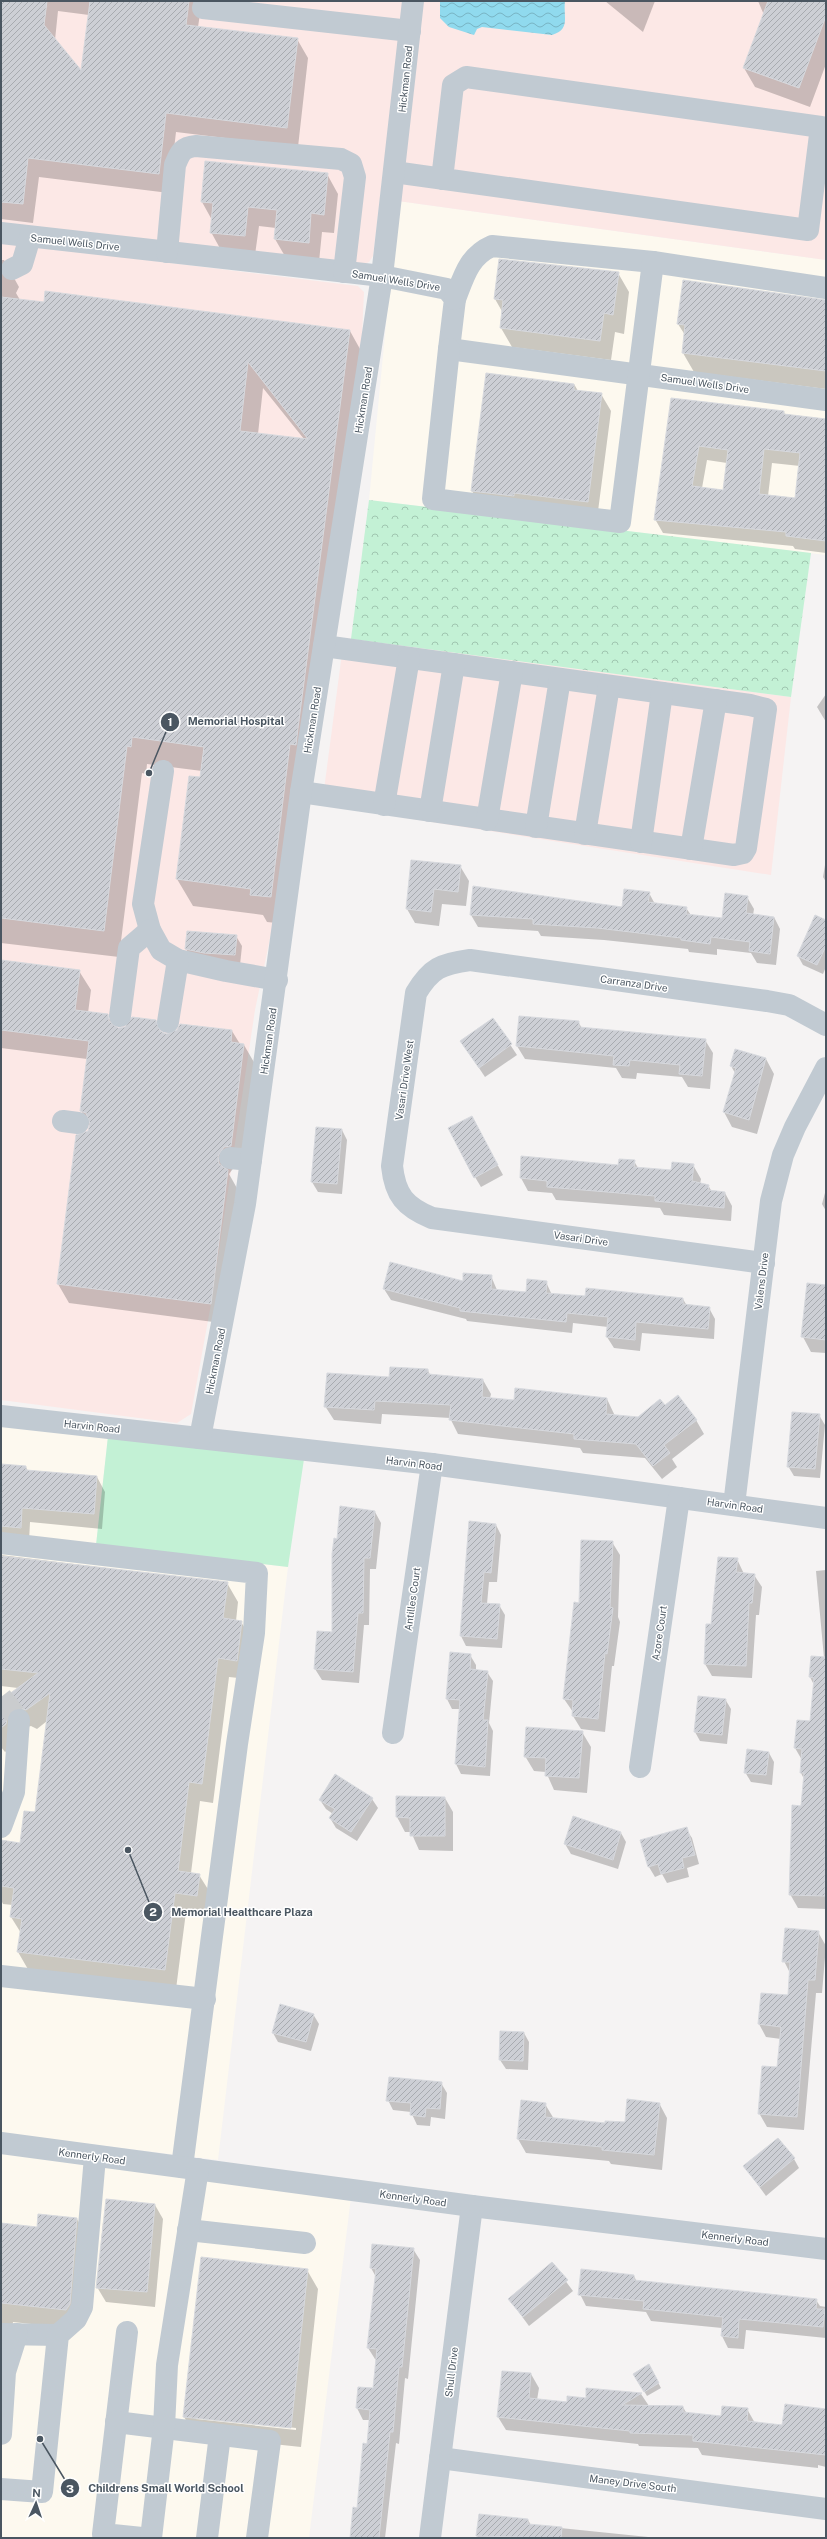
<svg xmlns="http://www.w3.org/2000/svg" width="827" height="2539" font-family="'Public Sans',sans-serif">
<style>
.commercial{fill:#fdf9ef}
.medical{fill:#fce8e6}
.grass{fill:#c3f1d5}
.forest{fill:url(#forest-crowns)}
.water{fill:url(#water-waves)}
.shadow{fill:#0003;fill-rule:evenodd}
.building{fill:url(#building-hatch);stroke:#d7d9de;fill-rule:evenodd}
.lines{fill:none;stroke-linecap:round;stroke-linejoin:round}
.minor-tunnel{stroke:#caccce;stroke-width:22;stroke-dasharray:22 11;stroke-linecap:butt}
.minor{stroke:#c1cad2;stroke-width:22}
.labels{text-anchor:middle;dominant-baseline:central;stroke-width:3;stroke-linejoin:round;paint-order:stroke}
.street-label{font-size:10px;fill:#4a5661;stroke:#fff}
.leader{fill:none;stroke:#4a5661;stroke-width:1.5}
.callout-dot{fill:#4a5661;stroke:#fff;stroke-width:1.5}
.mark-label{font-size:12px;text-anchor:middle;font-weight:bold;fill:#fff}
.callout-label{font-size:11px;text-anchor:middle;font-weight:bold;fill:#4a5661;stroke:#fff;stroke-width:3;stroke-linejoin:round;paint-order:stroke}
</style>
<defs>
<pattern id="forest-crowns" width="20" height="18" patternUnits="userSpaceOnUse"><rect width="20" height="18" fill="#c3f1d5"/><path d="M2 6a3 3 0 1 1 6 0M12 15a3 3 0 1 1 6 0" fill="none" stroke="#a0c6b0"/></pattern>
<pattern id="water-waves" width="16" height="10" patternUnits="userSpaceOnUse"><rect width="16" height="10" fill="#90daee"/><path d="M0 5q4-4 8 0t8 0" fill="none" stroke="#78b4c4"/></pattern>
<pattern id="building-hatch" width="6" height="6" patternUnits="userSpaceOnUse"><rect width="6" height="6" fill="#cdcfd5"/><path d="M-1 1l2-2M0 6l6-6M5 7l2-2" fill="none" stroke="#a8abb0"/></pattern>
</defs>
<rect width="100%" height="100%" fill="#f5f3f3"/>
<!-- commercial -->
<g class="commercial">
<polygon points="398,201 826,260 826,555 369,500"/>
<polygon points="1,1426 108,1436 96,1545 288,1567 218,2160 1,2133"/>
<polygon points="1,2151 351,2197 309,2538 1,2538"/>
</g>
<!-- medical -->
<g class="medical">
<polygon points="1,1 404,1 373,256 369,262 364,264 1,224"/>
<polygon points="422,1 826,1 826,260 398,201"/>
<polygon points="1,242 358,286 364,292 362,335 273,924 255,1010 211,1304 191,1414 177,1423 1,1400"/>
<polygon points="344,638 791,697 771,875 322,805"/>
</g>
<!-- grass -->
<polygon class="grass" points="108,1436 304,1459 288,1567 96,1545"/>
<!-- forest -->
<polygon class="forest" points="369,500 811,553 791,697 351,639"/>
<!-- water -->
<path class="water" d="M440 1H565C563 17 571 29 552 35L482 27 477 29 474 35 449 27 440 18Z"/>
<!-- shadow -->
<g class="shadow">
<path d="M1 1H202L198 27 297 39 308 58 298 147 176 132 169 193 39 177 33 223 1 219ZM58 11 89 15 82 73 55 40Z"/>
<polygon points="605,1 655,1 643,32"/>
<polygon points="758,1 826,1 826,64 810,107 755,87 744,68 764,15"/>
<polygon points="327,174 338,194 334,233 322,232 319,262 286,258 275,239 276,228 259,226 255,255 222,252 211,232 212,220 202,202"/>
<path d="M1 260H4L19 287 16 293 20 300 350 331 365 358 286 924 267 922 263 915 193 906 177 879 190 777 201 779 202 771 147 764 146 774 142 773 119 957 1 943ZM263 388 304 439 258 434Z"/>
<polygon points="500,260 618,273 629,292 624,334 615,332 611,360 512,347 501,328 503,313 495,299"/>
<polygon points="826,301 826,389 694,372 683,353 685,335 678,324"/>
<polygon points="574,384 578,391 601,394 611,411 597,519 482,508 472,491"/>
<path d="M672 399 784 412 785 415 826 420V553L795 549 793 546 663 533 655 519ZM707 460 727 463 724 491 702 488ZM772 463 800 466 796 499 768 496Z"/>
<polygon points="826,694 826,722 817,707"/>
<polygon points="826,859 826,882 823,877"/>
<polygon points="460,866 469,881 466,906 442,904 439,926 415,923 407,909"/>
<polygon points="649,893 655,904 686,908 691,915 723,919 747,897 754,909 753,915 774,917 780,929 776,965 757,963 751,953 717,949 717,955 689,952 688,949 604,940 541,936 538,931 478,927 471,915 622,908"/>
<polygon points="826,921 826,967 823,974 803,965 798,956"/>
<polygon points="236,936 242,946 240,965 192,958 186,949"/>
<polygon points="1,961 79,971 91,990 88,1013 107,1015 114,1028 119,1029 130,1025 155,1021 162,1034 166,1035 232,1031 240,1044 244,1045 255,1064 242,1165 235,1166 229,1174 238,1190 221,1323 69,1303 58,1284 90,1127 81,1110 87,1059 1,1048"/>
<polygon points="493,1019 517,1055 485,1077 461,1041"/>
<polygon points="578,1022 582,1028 705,1040 713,1053 710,1089 688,1087 682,1077 637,1073 636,1079 622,1078 616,1068 525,1059 517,1046"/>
<polygon points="736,1050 766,1059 774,1074 757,1134 732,1127 724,1112 735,1073 731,1066"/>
<polygon points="477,1127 503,1175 481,1187 475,1177"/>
<polygon points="342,1130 347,1140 342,1194 318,1192 312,1182"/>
<polygon points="634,1161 638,1168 672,1171 693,1165 701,1179 700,1184 708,1185 712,1192 725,1193 732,1206 731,1221 664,1215 660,1208 556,1200 552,1193 528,1191 521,1178 619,1166"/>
<polygon points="826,1189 826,1211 822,1204"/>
<polygon points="491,1276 497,1290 527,1293 546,1282 552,1295 683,1299 687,1306 709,1308 715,1319 714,1339 642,1333 640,1351 614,1348 607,1337 608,1327 573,1323 572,1333 467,1321 466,1319 391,1300 384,1289 464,1282"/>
<polygon points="807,1284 826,1286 826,1353 811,1352 803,1337"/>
<polygon points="428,1370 430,1375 483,1380 491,1394 490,1398 515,1401 607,1399 615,1416 638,1418 664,1406 696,1420 704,1434 672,1459 677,1467 662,1479 645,1458 583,1453 580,1448 458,1434 450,1418 382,1414 381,1424 334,1420 325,1406 390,1379"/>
<polygon points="819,1415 825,1425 820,1478 794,1476 788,1466"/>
<polygon points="1,1465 26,1467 28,1471 97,1477 105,1492 102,1529 30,1522 29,1542 1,1540"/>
<polygon points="375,1512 381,1523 376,1569 370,1569 369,1625 364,1625 359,1683 322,1680 315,1669 333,1633 337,1540"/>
<polygon points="496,1525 501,1535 497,1582 489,1582 487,1604 499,1605 505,1615 502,1648 466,1646 461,1636"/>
<polygon points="612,1542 620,1555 618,1617 620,1622 614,1666 612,1666 605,1732 581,1729 573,1716 573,1712 564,1699 580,1604"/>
<polygon points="1,1555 227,1583 238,1602 236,1621 241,1622 253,1641 248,1679 229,1677 213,1803 200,1801 191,1873 199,1875 211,1894 208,1915 186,1912 176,1989 29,1971 18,1952 21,1933 11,1917 13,1905 3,1904 1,1900 1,1841 20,1844 36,1813 47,1721 37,1729 31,1726 24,1728 17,1743 5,1752 1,1747 1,1701 18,1688 1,1686"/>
<polygon points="737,1559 744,1574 754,1575 762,1587 759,1615 756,1615 752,1678 712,1676 705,1664 712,1625"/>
<polygon points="826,1570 826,1909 798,1908 790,1894 804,1779 801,1773 802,1760 795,1748 811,1722 814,1685 810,1677 824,1658 816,1571"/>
<polygon points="470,1655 476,1665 476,1670 487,1672 493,1681 489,1723 493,1731 490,1776 461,1774 456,1764 460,1709 452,1709 447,1699"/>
<polygon points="725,1699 731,1709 727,1744 700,1741 695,1732"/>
<polygon points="582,1732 591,1747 587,1793 554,1790 546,1772 534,1771 525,1756"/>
<polygon points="769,1753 774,1762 772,1785 751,1782 745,1772"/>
<polygon points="397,1797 445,1798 453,1812 453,1851 419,1850 411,1832 405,1832 397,1817"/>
<polygon points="372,1799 378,1808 357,1841 336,1828 330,1818 333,1814 326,1809 320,1800"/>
<polygon points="686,1829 692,1838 699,1864 687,1868 689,1877 667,1883 662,1874 655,1877 649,1867 642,1840"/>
<polygon points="621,1833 626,1842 618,1869 571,1854 565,1844"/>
<polygon points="818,1932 826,1946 822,1993 816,1993 804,2130 767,2127 759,2113 778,2068 781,2039 766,2037 759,2024 788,1997 790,1973 784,1961"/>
<polygon points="313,2014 319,2024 311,2051 278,2042 273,2033"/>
<polygon points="524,2033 529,2042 528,2070 506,2069 500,2060"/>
<polygon points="441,2083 447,2093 445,2119 431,2117 430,2126 417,2125 411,2112 393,2110 388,2100"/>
<polygon points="659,2103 667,2118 662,2170 611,2164 609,2161 526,2153 518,2139 545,2104 554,2119 606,2124 625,2124"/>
<polygon points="794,2159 799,2168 766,2196 744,2166"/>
<polygon points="155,2205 163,2219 155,2307 106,2302 97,2287 103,2222"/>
<polygon points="77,2219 88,2239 77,2329 13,2322 11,2336 1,2335 1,2224 38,2228"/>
<polygon points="413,2249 420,2260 408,2379 405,2378 399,2444 396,2443 385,2538 351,2538 358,2509 370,2420 363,2420 357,2408 358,2388 374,2389 377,2360 375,2359 368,2348 376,2277 371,2268"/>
<polygon points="552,2263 573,2291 529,2326 509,2299"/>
<path d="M307 2270 318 2289 301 2447 196 2436 184 2417ZM196 2417 296 2428V2430L196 2419Z"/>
<polygon points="634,2276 637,2282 816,2300 820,2306 826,2307 826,2338 746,2330 744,2349 728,2348 722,2336 722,2328 651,2321 646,2312 586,2306 580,2294"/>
<polygon points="649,2366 661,2388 647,2396 634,2374"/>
<polygon points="531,2374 539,2388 537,2400 568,2403 587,2399 587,2389 641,2394 649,2406 683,2407 687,2414 721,2417 747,2409 755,2423 826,2428 826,2467 818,2465 818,2468 702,2455 698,2448 639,2446 638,2444 506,2430 498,2417"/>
<polygon points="528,2520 531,2525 658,2538 479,2538 477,2536"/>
</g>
<!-- building -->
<g class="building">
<polygon points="1,1 47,1 44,25 81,70 90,1 189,1 186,25 298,38 287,128 166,113 159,174 28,158 23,204 1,202"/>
<polygon points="768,1 826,1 826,16 799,88 743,68"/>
<polygon points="205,161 328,173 324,215 311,213 309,243 274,239 277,210 248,207 245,236 210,233 213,203 201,202"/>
<polygon points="499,259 619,272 613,315 604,313 600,341 500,328 503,300 494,299"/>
<polygon points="683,280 826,300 826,371 682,353 685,325 677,324"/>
<path d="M45 291 350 330 298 728 296 745 290 744 271 897 250 895 251 889 176 879 189 776 200 777 204 747 132 737 131 747 127 746 104 931 1 918V297L44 302ZM248 362 308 439 240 431Z"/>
<polygon points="486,373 574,384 574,390 602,393 588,502 514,493 514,496 471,491"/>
<path d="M671 398 784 411V414L826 419V541L786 536V532L654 520ZM699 446 728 450 723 490 692 486ZM764 449 800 453 795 498 759 494Z"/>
<polygon points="411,860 461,865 458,892 434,889 431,912 406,909"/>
<polygon points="473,886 622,907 624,889 650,892 648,902 687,907 686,914 722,918 725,893 748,896 746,913 774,917 770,954 749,951 750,942 711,937 710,944 681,940 681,938 597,928 533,924 533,919 470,915"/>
<polygon points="815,915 826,920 826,946 817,965 797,956"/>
<polygon points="187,931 237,935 235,955 204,953 185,949"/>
<polygon points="1,960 80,970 75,1010 108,1014 109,1021 118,1028 125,1027 132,1017 156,1020 160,1031 166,1034 177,1030 180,1024 232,1030 231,1042 244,1044 231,1146 224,1147 218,1156 219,1164 228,1170 211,1304 57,1284 76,1135 88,1131 90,1124 86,1113 80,1111 89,1041 1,1030"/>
<polygon points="519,1016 579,1021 579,1027 706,1039 702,1076 679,1074 680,1065 630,1060 629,1066 613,1065 614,1056 516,1046"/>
<polygon points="493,1018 512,1044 479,1068 460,1041"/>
<polygon points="735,1049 766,1058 749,1120 723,1112 736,1068 730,1066"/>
<polygon points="472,1116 498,1165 474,1178 448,1128"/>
<polygon points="316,1127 342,1129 337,1184 311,1182"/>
<polygon points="521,1156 618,1165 619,1159 635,1160 634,1167 671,1170 672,1162 694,1164 692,1181 709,1185 708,1190 725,1192 724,1208 655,1201 655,1196 547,1187 547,1181 520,1178"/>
<polygon points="390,1262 463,1281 463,1273 492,1275 491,1289 526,1292 527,1279 547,1281 546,1293 585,1296 586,1288 683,1298 683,1304 710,1307 708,1329 636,1322 635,1340 606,1337 608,1317 567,1313 566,1322 460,1311 460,1308 383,1289"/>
<polygon points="807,1283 826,1285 826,1340 801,1337"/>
<polygon points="390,1367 428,1369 428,1374 483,1379 482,1397 514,1400 515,1388 607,1398 606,1414 638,1417 660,1399 665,1405 678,1395 697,1420 664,1445 670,1453 653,1466 636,1444 574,1439 574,1434 449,1420 451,1405 375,1401 374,1410 324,1407 327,1373 389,1377"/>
<polygon points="792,1412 820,1414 815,1469 787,1467"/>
<polygon points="1,1464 26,1466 26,1470 97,1476 94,1514 22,1508 21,1528 1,1526"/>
<polygon points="340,1506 375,1511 370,1558 364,1558 363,1613 358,1613 353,1672 314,1669 317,1631 332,1632 332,1554 334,1538 337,1539"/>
<polygon points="469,1521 496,1524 491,1573 484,1572 481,1603 500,1604 497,1639 460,1636"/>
<polygon points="581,1540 613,1541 610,1607 613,1608 607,1654 605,1653 598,1719 572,1716 573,1700 563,1699 574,1602 579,1603"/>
<polygon points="1,1556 228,1582 223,1618 242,1621 237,1661 218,1658 202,1784 189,1782 178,1871 200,1874 197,1896 175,1893 165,1970 17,1952 22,1919 10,1917 14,1888 1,1886 1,1840 20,1843 24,1811 35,1812 50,1693 26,1710 19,1708 13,1709 8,1713 6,1724 1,1728 1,1700 38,1673 1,1669"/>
<polygon points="718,1557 738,1558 736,1572 755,1574 752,1603 749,1603 746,1666 704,1664 706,1624 711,1624"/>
<polygon points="450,1652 471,1654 470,1669 488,1671 483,1720 488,1720 485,1767 455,1764 460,1700 446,1699"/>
<polygon points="811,1656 826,1657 825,1896 789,1895 792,1805 801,1806 804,1773 800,1773 802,1749 794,1748 797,1720 810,1721 814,1678 809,1677"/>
<polygon points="698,1696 726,1699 722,1735 694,1732"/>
<polygon points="526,1727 583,1731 579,1778 545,1776 546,1758 524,1757"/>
<polygon points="747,1749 769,1752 766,1775 744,1773"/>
<polygon points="335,1774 373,1798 351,1832 329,1818 335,1809 319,1800"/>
<polygon points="396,1796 445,1797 445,1836 410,1836 410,1818 396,1817"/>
<polygon points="573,1816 621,1832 613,1860 564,1844"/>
<polygon points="687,1827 695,1855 682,1858 684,1868 661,1874 658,1864 648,1867 640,1840"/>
<polygon points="785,1928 819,1931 815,1980 808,1980 797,2117 758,2114 762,2066 777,2067 781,2027 758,2024 761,1993 788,1995 790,1962 782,1962"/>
<polygon points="280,2004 314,2014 306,2042 272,2033"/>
<polygon points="500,2031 524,2032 523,2061 499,2060"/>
<polygon points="389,2077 442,2082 440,2109 426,2108 425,2117 410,2115 411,2103 386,2101"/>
<polygon points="627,2099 660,2103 654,2155 602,2150 602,2147 517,2139 521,2100 546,2103 545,2117 605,2123 605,2121 625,2122"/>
<polygon points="778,2138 795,2158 760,2187 743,2166"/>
<polygon points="106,2199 155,2204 147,2292 96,2288"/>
<polygon points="38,2214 77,2218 70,2304 66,2310 1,2303 1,2223 37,2227"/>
<polygon points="372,2244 414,2248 402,2367 399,2367 393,2432 390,2432 379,2538 350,2538 353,2507 357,2508 363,2443 367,2444 370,2410 356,2408 358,2387 373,2388 377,2349 367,2348 376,2269 370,2268"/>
<polygon points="201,2257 308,2269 291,2428 183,2417"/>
<polygon points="552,2262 568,2280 523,2317 508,2299"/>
<polygon points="581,2269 634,2275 634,2280 817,2299 816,2309 825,2309 823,2327 739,2319 738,2338 721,2336 723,2317 643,2309 644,2301 578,2295"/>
<polygon points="649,2364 659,2383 644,2392 633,2374"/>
<polygon points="502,2371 531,2373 529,2398 567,2402 567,2396 586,2398 586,2388 642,2393 622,2405 683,2406 683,2412 721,2416 722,2406 748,2408 747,2421 782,2425 785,2404 826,2409 826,2455 693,2441 693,2435 630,2433 630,2431 497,2417"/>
<polygon points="479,2514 528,2519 528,2524 562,2527 561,2538 476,2536"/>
</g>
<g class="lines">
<!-- minor-tunnel -->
<polyline class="minor-tunnel" points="1,1697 19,1720"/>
<!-- minor -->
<g class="minor">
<polyline points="205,1 203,8 410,31"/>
<polyline points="394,172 808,230 821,127 466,77 453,85 442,179"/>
<polyline points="1,233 382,276 447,289 455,299 449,349 826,400"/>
<path d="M167 252 175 165C180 153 182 147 196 146L341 159 351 164 355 177 344 272"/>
<polyline points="12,269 22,264 30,237"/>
<path d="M455 299C464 276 469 256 492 246L653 262"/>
<polyline points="449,349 433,499 620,522 653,262 826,288"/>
<polyline points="163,771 143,904 150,930 161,950 178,960 226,971 277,980"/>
<polyline points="301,792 734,855 743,853 746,848 766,709 750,705 324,646"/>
<polyline points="384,805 409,658"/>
<polyline points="430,811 454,664"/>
<polyline points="487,820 512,672"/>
<polyline points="536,827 560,679"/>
<polyline points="585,834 609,686"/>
<polyline points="641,842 662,693"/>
<polyline points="691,849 716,700"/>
<polyline points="120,1016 129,948 150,930"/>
<polyline points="168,1022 178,960"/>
<polyline points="63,1121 78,1123"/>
<polyline points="230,1158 251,1160"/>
<path d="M764 1263 432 1218C405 1207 395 1195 392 1166L416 993C431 968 441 964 470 960L767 1001 789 1005 826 1025"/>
<polyline points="1,1416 432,1464 826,1518"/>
<polyline points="200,1438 245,1204 301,792 382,276 413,1"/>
<polyline points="734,1505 771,1201 783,1155 795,1127 826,1068"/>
<polyline points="1,1543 257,1573 254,1633 237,1744 182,2167"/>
<polyline points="393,1733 432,1464"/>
<polyline points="640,1767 679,1498"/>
<polyline points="1,1827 14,1792 19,1720"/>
<polyline points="1,1976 205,1999"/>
<polyline points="1,2143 472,2206 826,2249"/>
<polyline points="188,2230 305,2243"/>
<polyline points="127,2332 103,2534 142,2538"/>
<polyline points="1,2334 58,2335"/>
<polyline points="116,2422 270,2441 257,2538"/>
<polyline points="1,2434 5,2372 17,2334"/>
<polyline points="440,2458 826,2509"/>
<polyline points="1,2489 42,2492 58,2335 76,2319 82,2307 95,2157"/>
<polyline points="151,2538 164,2427 167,2365 198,2169"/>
<polyline points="207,2538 220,2435"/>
<polyline points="430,2538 472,2206"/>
</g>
</g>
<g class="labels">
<!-- street labels -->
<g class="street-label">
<text transform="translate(405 79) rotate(-84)">Hickman Road</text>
<text transform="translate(75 242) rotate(6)">Samuel Wells Drive</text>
<text transform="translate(396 280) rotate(9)">Samuel Wells Drive</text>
<text transform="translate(705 383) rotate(8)">Samuel Wells Drive</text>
<text transform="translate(363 400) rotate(-81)">Hickman Road</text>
<text transform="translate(312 720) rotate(-81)">Hickman Road</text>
<text transform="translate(634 983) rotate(8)">Carranza Drive</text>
<text transform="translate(268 1041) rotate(-82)">Hickman Road</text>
<text transform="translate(404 1080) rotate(-82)">Vasari Drive West</text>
<text transform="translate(581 1238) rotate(8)">Vasari Drive</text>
<text transform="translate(761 1281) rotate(-83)">Valens Drive</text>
<text transform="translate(215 1361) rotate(-79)">Hickman Road</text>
<text transform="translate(92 1426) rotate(6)">Harvin Road</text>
<text transform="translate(414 1463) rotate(7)">Harvin Road</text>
<text transform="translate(735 1505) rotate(8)">Harvin Road</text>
<text transform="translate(412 1599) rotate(-82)">Antilles Court</text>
<text transform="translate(659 1633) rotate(-82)">Azore Court</text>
<text transform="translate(92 2156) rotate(8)">Kennerly Road</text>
<text transform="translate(413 2198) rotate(8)">Kennerly Road</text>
<text transform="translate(735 2238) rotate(7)">Kennerly Road</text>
<text transform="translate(451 2372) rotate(-83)">Shull Drive</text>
<text transform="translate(633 2483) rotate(7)">Maney Drive South</text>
</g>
</g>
<!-- callouts -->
<path class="leader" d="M149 773L170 722M128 1850L153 1912M40 2439L70 2488"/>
<g class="callout-dot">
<circle cx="149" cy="773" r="4"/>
<circle cx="128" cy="1850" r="4"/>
<circle cx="40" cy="2439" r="4"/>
<circle cx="170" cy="722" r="10"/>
<circle cx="153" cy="1912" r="10"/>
<circle cx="70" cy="2488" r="10"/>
</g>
<g class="mark-label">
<text x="170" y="726">1</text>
<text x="153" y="1916">2</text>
<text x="70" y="2493">3</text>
</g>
<g class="callout-label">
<text x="236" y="725">Memorial Hospital</text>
<text x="242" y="1916">Memorial Healthcare Plaza</text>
<text x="166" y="2492">Childrens Small World School</text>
</g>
<!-- border -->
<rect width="827" height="2539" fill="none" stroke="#4a5661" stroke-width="4"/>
<!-- north arrow -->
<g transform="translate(36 2503) rotate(3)" stroke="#ffffff" stroke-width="3" paint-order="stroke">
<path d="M0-3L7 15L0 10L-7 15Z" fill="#4a5661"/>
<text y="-6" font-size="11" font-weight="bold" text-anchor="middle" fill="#4a5661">N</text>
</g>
</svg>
